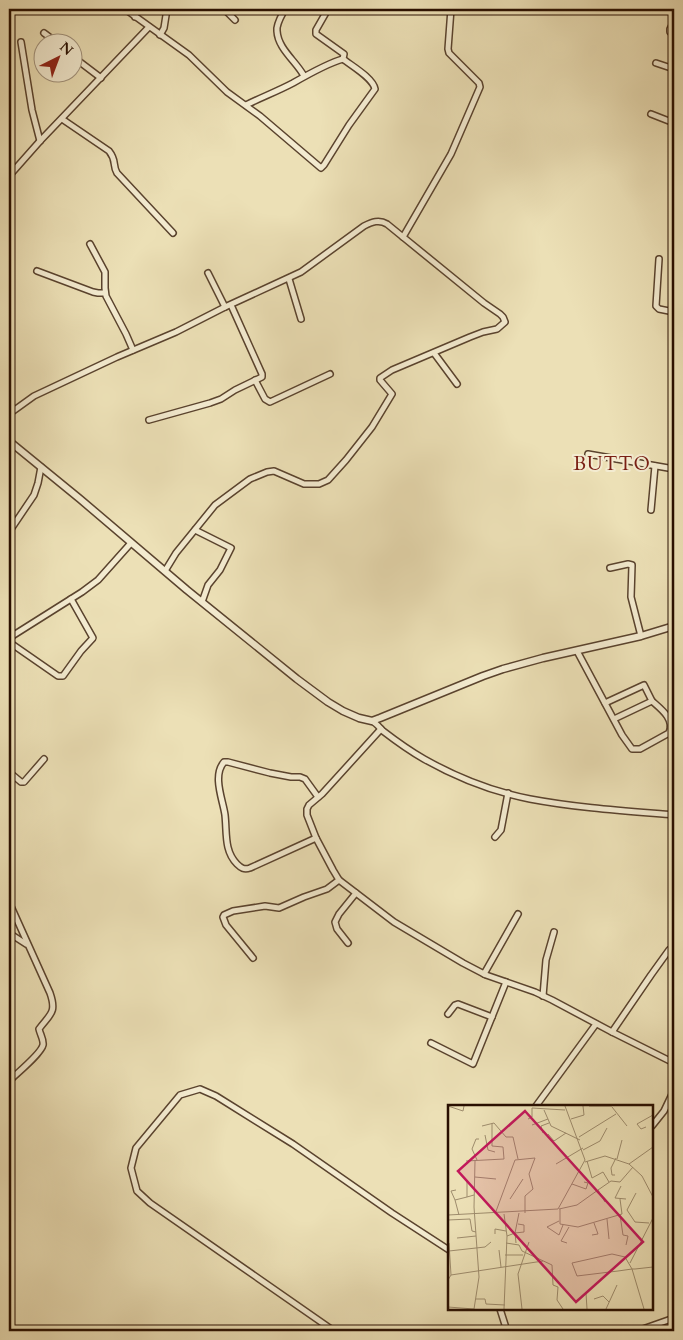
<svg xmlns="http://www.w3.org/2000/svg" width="683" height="1340" font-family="Cardo,serif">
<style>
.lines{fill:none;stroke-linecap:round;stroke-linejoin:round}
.minor-casing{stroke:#5a432e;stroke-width:8}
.tertiary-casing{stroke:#5a432e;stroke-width:9}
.minor{stroke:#f3ebd0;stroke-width:5}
.tertiary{stroke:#f3ebd0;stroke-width:6}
.labels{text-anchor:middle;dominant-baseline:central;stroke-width:4;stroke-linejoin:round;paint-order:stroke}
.quarter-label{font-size:19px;letter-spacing:1px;fill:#7a1f14;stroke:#f3ebd0}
.inset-road{fill:none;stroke:#9e8c6d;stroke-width:1}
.view{fill:#c2185b;fill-opacity:0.15;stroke:#c2185b;stroke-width:2.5}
.inset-edge{fill:none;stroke:#290f00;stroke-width:2.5}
</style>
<rect width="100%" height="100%" fill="#ece0b6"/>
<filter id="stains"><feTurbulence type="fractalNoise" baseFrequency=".004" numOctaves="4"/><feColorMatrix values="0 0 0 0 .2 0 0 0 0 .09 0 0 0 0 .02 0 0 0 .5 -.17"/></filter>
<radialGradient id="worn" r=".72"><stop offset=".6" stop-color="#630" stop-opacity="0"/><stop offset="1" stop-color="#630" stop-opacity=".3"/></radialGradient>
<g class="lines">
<defs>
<g id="minor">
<path d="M125 9 189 55 227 92 260 116 321 168 324 165 349 125 375 89C373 78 352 66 343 59L344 54 316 34V30L328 9"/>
<polyline points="224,9 235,20"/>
<path d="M285 9C282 15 276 24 277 31 278 49 296 61 304 76"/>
<polyline points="135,17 135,9"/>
<polyline points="674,21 670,29 670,32 674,35"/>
<polyline points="44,33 56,42"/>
<polyline points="160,35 164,28 167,9"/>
<polyline points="21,42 32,110 40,141"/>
<polyline points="72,56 101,78"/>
<polyline points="656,63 674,69"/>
<path d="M246 105C262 97 278 91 293 83 307 75 328 63 343 59"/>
<polyline points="651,114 674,123"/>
<path d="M62 119 109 151C117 161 112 164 117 173L173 233"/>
<polyline points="9,176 40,141 149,27"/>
<polyline points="673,218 674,215"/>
<polyline points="403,237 451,154 480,87 479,83 449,53 448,49 451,9"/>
<polyline points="90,244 105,272 105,288 106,296 126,334 133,350"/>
<polyline points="659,259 656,306 659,309 674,312"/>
<polyline points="37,271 93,292 98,293 105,293"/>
<polyline points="208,273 225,307"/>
<polyline points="289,279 301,319"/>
<polyline points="434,353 457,384"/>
<polyline points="255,380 265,399 270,402 330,374"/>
<path d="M9 414 34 396 117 357 176 332 225 307 301 272 364 226C372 222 379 219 387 224L484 303 500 314 503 317 505 322 497 329 483 332 470 337 392 370 380 378V380L392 394 372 427 346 460 328 480 319 484H304L274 471 267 472 250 479 215 505 176 553 165 571"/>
<polyline points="149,420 210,403 221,399 235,390 262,377 262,374 231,305"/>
<polyline points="588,454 674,469"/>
<polyline points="651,510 655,466"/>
<polyline points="195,530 231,548 220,570 208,585 202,602"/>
<polyline points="9,532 34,495 38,483 41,467"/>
<polyline points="610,568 628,564 632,565 631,597 641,636"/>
<polyline points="9,638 82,592 98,580 131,543"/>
<polyline points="9,642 58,676 63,676 81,651 93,638 71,599"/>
<path d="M577 651 622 735 632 749H640L669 733C675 719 661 709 652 701"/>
<polyline points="605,703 644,685 652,701 614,719"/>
<path d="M372 721C376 723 379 727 383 731 396 741 410 751 424 759 456 777 494 792 530 799 578 808 626 811 674 815"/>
<polyline points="381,729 322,794 309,805 307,809 307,815 316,838 333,870 339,880 394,922 463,963 486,975 535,992 552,1000 612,1032 674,1063"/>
<polyline points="9,772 21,782 24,782 44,759"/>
<polyline points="495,837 501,830 508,793"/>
<path d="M316 838 250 868C244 870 241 868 237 864 224 851 227 833 225 815 223 800 212 776 224 762H228L270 773 291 777H300L305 779 318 797"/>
<path d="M9 902 50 993C57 1013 50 1014 39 1029 40 1034 44 1040 43 1045 41 1054 16 1074 9 1081"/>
<polyline points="9,933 26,944"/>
<polyline points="348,943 337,929 335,922 339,914 356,893"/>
<polyline points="253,958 226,925 223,917 224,915 233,911 265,906 279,908 304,897 327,889 339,880"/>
<polyline points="484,974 518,914"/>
<polyline points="543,996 546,960 554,932"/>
<polyline points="448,1014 455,1005 458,1004 492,1017"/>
<polyline points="612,1032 651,975 669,950"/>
<polyline points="431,1043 473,1064 506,982"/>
<polyline points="536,1106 596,1024"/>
<polyline points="652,1126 664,1111 674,1090"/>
<polyline points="500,1309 507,1331"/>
<polyline points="334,1331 150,1203 137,1191 131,1168 136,1148 180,1095 200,1089 216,1096 293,1144 392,1213 449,1250"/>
<polyline points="637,1331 674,1318"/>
</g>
<polyline id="tertiary" points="9,441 80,499 187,590 297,679 328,702 343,711 359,718 372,721 380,718 483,676 503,669 543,658 641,636 674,626"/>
</defs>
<!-- minor casing -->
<use href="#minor" class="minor-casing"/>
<!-- tertiary casing -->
<use href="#tertiary" class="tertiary-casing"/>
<!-- minor -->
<use href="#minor" class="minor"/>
<!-- tertiary -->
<use href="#tertiary" class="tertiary"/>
</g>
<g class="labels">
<!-- quarter labels -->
<g class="quarter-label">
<text x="612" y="464">BUTTO</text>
</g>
</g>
<!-- overview -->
<g transform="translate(448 1105)">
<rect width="205" height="205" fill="#ece0b6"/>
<path class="inset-road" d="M0 1 15 6 16 1M141 1H164M164 2 179 21M0 3V24M96 5 103 21 132 35M80 14 84 12V3L117 5M123 14 136 10 135 1M84 20 100 14M34 21 46 18 58 32H65L70 54M198 22 193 24 189 19 205 10M95 28 93 21 101 18M100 29 106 36 118 28M37 30 40 45 47 47M131 32 168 9M135 45 152 36 159 23M169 54 174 35M29 55 24 44 28 34H31M18 56 56 54 55 42 44 41V18M139 56 144 73 155 67 161 77M137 57 157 51 181 59 194 71 205 92M108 59 135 43M181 59 205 42M167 70H164L163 63 168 53M27 72 48 74M19 76V92L26 90M124 79 138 84 140 78 136 77M173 81 167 93 178 94M8 85 3 86 7 95 19 92M188 88 179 105 187 117 201 118M62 94 75 74M7 95 11 110M157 97 150 85 163 76 172 77 185 62M111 104 129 100 150 85M112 104V119L130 122 174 109 172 94M47 109 67 55 87 53 81 69 85 84 77 91V108M56 109 59 131M0 110 110 104 137 55 117 1M172 110 175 130 180 131 178 140M159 114 161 134M0 115 22 114 24 126 28 127M111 116 99 122 111 130 115 120M47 129V124L58 126M144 130 150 129 146 118M9 133 28 131M58 138 71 140 74 146 104 160 105 180 110 182 109 195 115 204M68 138 67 128 76 127V120L70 119M119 138 113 136 121 122M51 145 53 162M1 146 37 142 43 137M57 150H75M182 158 205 113M3 170 95 156M0 175 3 170 1 138M138 188 139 204M28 194H37L38 199 57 200M146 194 155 191 161 197M0 202 26 204M26 204 31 172 26 102 27 56M56 204 59 131 67 128 71 108M74 204 70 169 81 137M158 204 169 180M196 204 184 164 177 152 164 149 124 158 129 171 170 166 184 164H187L205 162"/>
<path class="view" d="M77 6 195 137 128 197 10 66Z"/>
<rect width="205" height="205" class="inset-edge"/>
</g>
<!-- margin -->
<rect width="683" height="1340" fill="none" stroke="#ece0b6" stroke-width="30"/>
<rect x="10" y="10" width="663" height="1320" fill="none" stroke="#290f00" stroke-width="2.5"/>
<rect x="15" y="15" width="653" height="1310" fill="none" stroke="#290f00"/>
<!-- north arrow -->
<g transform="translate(58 58) rotate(42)"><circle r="24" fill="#f3ebd0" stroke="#a2937d"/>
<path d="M0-4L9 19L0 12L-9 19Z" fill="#8f2418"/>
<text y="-8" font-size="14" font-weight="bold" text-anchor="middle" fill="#290f00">N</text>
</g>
<rect width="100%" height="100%" filter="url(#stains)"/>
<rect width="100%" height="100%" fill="url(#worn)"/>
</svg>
